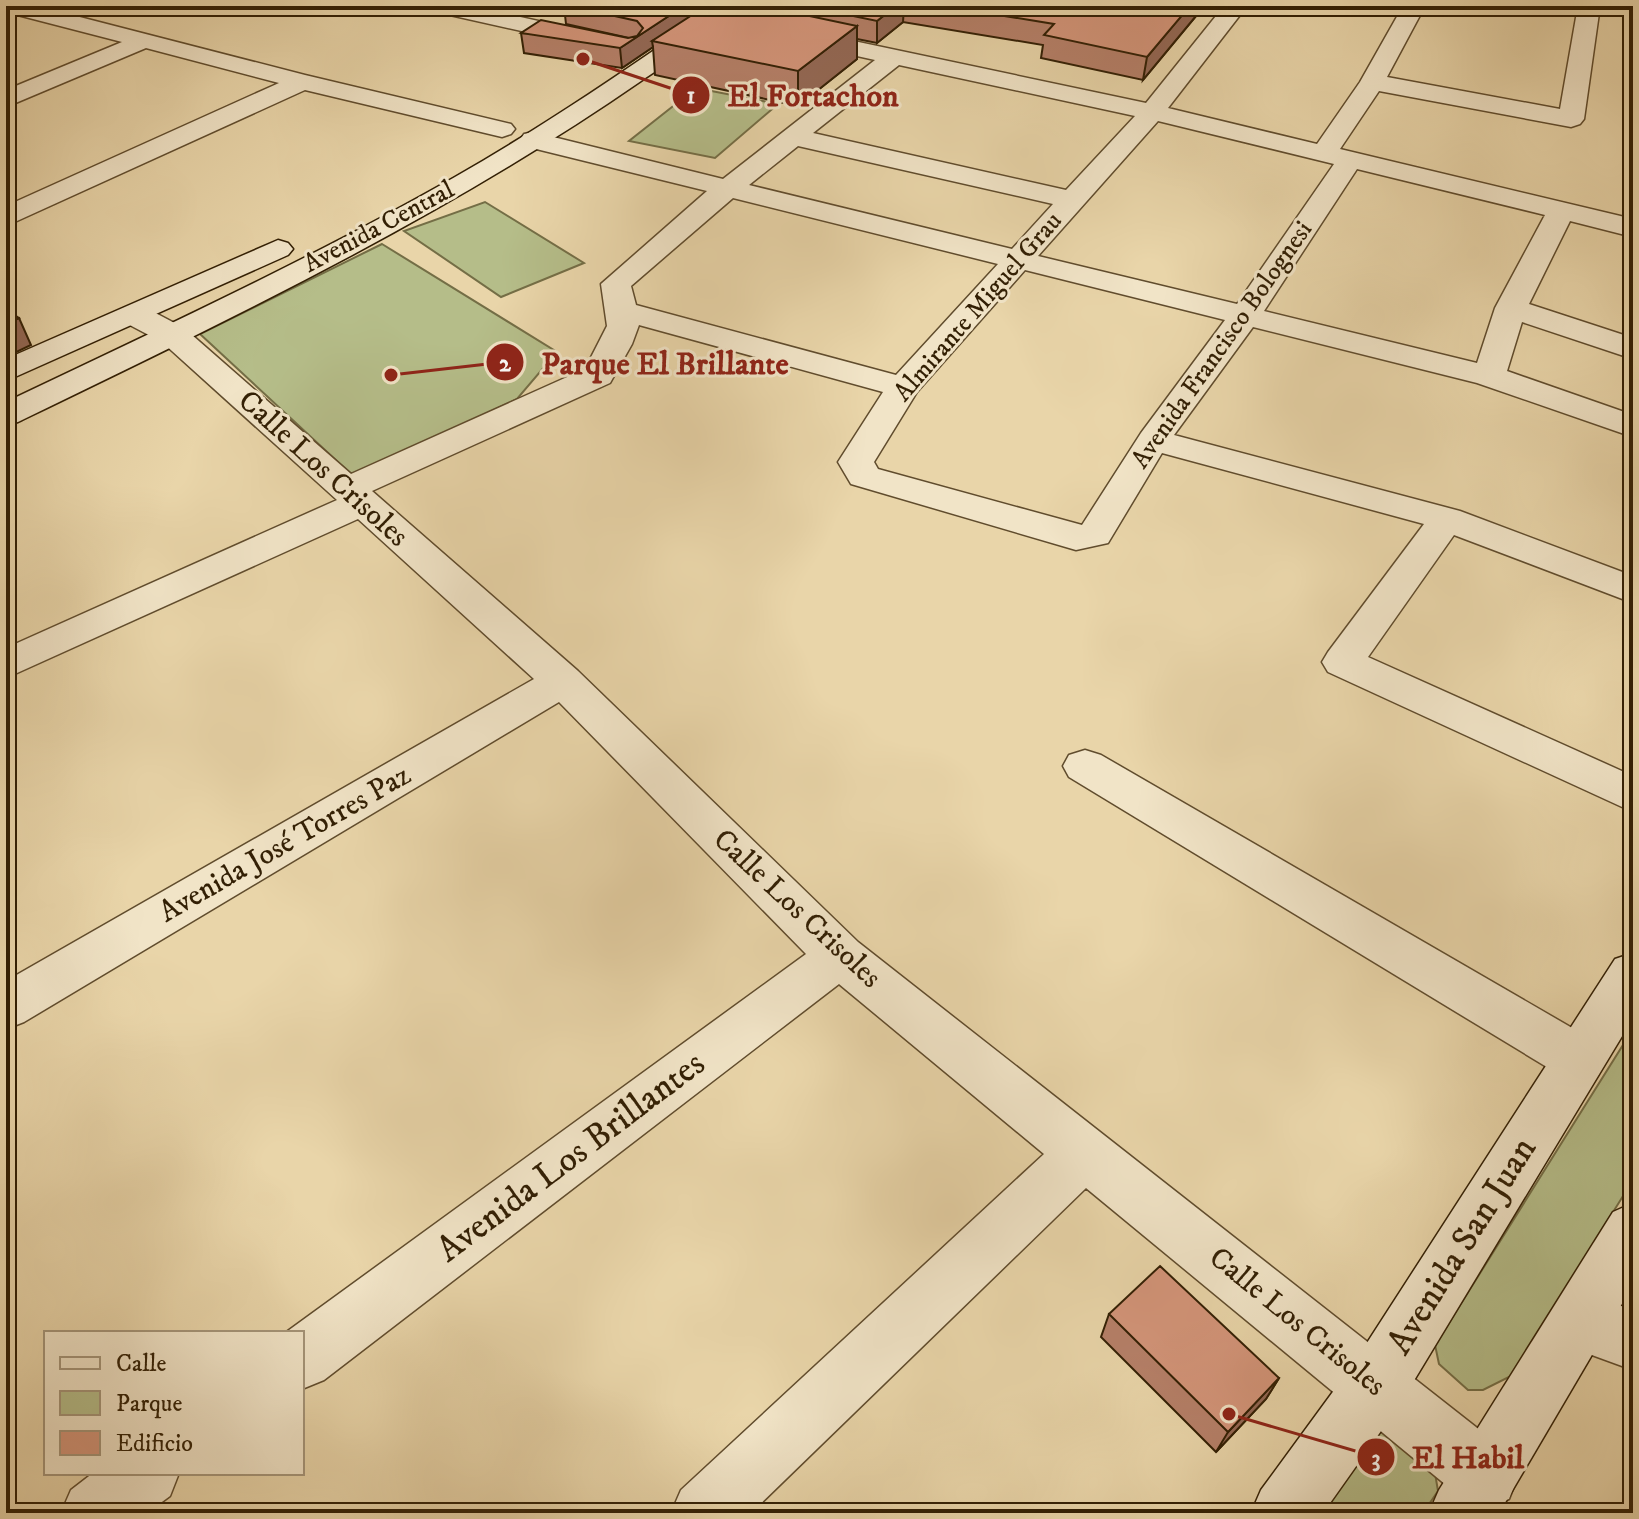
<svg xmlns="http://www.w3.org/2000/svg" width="1639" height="1519" font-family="'IM FELL DW Pica',serif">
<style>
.green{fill:#b5bd89;stroke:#746e46;stroke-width:2}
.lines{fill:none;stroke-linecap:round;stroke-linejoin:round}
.minor-casing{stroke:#604c2d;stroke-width:3}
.secondary-casing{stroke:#321f04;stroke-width:3}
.minor{fill:#f1e4c7;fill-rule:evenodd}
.secondary{fill:#f1e4c7;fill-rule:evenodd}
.wall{fill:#b68069;stroke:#321f04;stroke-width:2}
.shaded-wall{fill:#946855;stroke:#321f04;stroke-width:2}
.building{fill:#d4957a;stroke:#321f04;stroke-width:2}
.labels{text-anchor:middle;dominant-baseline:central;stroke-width:6;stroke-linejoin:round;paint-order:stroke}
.far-street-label{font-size:26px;fill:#321f04;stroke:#f1e4c7}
.street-label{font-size:30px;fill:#321f04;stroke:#f1e4c7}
.near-street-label{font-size:36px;fill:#321f04;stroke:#f1e4c7}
.leader{fill:none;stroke:#8f2418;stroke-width:3}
.callout-dot{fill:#8f2418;stroke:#f1e4c7;stroke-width:3}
.mark-label{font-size:24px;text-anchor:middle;font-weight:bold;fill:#fff}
.callout-label{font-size:32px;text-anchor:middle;font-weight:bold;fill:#8f2418;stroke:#f1e4c7;stroke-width:6;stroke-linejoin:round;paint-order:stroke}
</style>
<rect width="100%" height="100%" fill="#e9d5a9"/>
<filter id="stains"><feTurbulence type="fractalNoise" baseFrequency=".0025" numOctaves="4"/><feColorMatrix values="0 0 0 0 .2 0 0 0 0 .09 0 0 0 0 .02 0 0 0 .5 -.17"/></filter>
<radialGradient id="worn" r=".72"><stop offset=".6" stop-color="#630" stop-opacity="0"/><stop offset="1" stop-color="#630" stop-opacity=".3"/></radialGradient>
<!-- green -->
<g class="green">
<polygon points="696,88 778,104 715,158 629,141"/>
<polygon points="485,202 584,263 501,297 404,231"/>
<polygon points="382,244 557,352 517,399 353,476 200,334"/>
<polygon points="1633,1029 1633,1180 1511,1376 1483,1390 1468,1390 1439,1364 1435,1345"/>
<polygon points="1373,1422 1434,1467 1438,1491 1423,1513 1311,1513"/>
</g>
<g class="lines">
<defs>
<g id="minor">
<polygon points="6,6 37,6 305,75 511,124 515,129 511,134 502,137 305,90 6,226 6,206 279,83 146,48 6,107 6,90 122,42 6,12"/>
<polygon points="429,6 471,6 597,34 601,39 597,44 589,46 432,11"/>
<path d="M1224 6H1247L1168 108 1317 144 1360 82 1403 6H1425L1387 77 1560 109 1578 6H1600L1584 119 1580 124 1571 127 1379 91 1340 149 1633 219V237L1570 221 1529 304 1633 338V359L1522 322 1507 371 1633 415V437L1477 383 1253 327 1174 435 1460 511 1633 576V603L1454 535 1368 657 1633 776V812L1328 672 1322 662 1328 652 1424 524 1162 453 1108 543 1076 550 851 484 838 462 883 392 639 325 632 344 610 383 372 491 578 671 858 942 1509 1453 1518 1476 1509 1499 1486 1508 1463 1499 1086 1188 751 1513H671L681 1490 1044 1154 839 984 324 1380 302 1389V1333H285L806 954 559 702 24 1022 6 1029V981L534 679 358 519 6 678V648L337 500 162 342 124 322 119 315 124 308 135 306 146 308 184 328 351 474 585 369 607 326 601 284 707 191 524 146 520 140 524 134 533 132 723 179 875 60 789 41 785 36 789 31 797 29 1146 103ZM899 65 1135 116 1066 190 813 133ZM1158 121 1334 164 1237 304 1038 256ZM798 146 1053 204 1012 249 749 185ZM1357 169 1545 215 1495 308 1477 363 1264 311ZM733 198 998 264 896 375 636 305 631 286ZM1025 270 1225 320 1141 433 1082 525 878 469 874 462 917 392Z"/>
<polygon points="1085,750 1101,755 1598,1043 1605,1059 1598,1075 1579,1082 1560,1075 1069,777 1063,766 1069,755"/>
<polygon points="1580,1292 1633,1310 1633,1370 1559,1343 1550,1322 1559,1301"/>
<polygon points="93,1473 179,1473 170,1496 147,1513 61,1513 71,1490"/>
</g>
<g id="secondary">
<path d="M718 6H744C730 25 664 65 641 81 446 216 231 319 18 422L6 425V402C157 330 309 260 455 177 546 125 632 66 718 6Z"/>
<polygon points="278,240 288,243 293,249 288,255 6,381 6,359"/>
<polygon points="1633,953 1633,1018 1398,1407 1323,1513 1251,1513 1261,1490 1354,1363 1615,959"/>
<polygon points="1633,1203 1633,1285 1499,1513 1429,1513 1439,1490 1613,1212"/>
</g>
</defs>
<!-- minor casing -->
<use href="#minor" class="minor-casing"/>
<!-- secondary casing -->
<use href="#secondary" class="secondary-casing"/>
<!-- minor -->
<use href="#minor" class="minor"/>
<!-- secondary -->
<use href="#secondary" class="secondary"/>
</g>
<!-- wall -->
<g class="wall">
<polygon points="564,6 689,6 690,17 792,12 792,6 1198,6 1196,16 1143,80 1041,58 1043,45 903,22 877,43 857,39 857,59 798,106 655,75 653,47 622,68 524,53 521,33 629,38 566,24"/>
<polygon points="1109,1314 1279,1378 1266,1399 1216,1452 1101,1337"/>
</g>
<!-- shaded-wall -->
<g class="shaded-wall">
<polygon points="684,6 689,6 690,22 652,41 653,47 622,68 620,48"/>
<polygon points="896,6 904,6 903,22 877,43 877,21"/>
<polygon points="1189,6 1198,6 1196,16 1143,80 1147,57"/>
<polygon points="857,26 857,59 798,106 798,71"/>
<polygon points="19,318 31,345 6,357 6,324"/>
<polygon points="1279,1378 1266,1399 1216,1452 1228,1432"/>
</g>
<!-- building -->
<g class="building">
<polygon points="570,6 684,6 620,48 521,33 541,20 628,38 637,36 643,28 637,21"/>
<polygon points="706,6 762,6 857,26 798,71 652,41"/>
<polygon points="805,6 896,6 877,21"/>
<polygon points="943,6 1190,6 1147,57 1044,35 1054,24"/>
<polygon points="6,309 19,318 6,324"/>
<polygon points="1160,1266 1279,1378 1228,1432 1109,1314"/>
</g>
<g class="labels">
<!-- far-street labels -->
<g class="far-street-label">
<text transform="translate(379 227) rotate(-28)">Avenida Central</text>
<text transform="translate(978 307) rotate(-49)">Almirante Miguel Grau</text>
<text transform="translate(1222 345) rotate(-55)">Avenida Francisco Bolognesi</text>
</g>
<!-- street labels -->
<g class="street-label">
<text transform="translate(323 469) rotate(42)">Calle Los Crisoles</text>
<text transform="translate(285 844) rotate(-30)">Avenida José Torres Paz</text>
<text transform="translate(797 909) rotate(43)">Calle Los Crisoles</text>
<text transform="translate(1297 1322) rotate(39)">Calle Los Crisoles</text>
</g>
<!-- near-street labels -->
<g class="near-street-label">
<text transform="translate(571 1157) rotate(-37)">Avenida Los Brillantes</text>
<text transform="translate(1462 1246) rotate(-58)">Avenida San Juan</text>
</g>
</g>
<!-- callouts -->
<path class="leader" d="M583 59L691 95M391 375L505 362M1229 1414L1376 1457"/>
<g class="callout-dot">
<circle cx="583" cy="59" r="8"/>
<circle cx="391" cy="375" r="8"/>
<circle cx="1229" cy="1414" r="8"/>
<circle cx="691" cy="95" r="20"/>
<circle cx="505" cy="362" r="20"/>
<circle cx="1376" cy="1457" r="20"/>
</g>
<g class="mark-label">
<text x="691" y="103">1</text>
<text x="505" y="371">2</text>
<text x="1376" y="1466">3</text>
</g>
<g class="callout-label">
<text x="813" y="106">El Fortachon</text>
<text x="665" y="374">Parque El Brillante</text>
<text x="1468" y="1468">El Habil</text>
</g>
<!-- margin -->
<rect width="1639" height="1519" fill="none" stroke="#e9d5a9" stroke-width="32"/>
<rect x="8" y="8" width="1623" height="1503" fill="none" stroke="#321f04" stroke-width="4"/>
<rect x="16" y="16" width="1607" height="1487" fill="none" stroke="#321f04" stroke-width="2"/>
<!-- legend -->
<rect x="44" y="1331" width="260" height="144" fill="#f1e4c7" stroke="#a59579" stroke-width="2"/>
<rect x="60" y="1357" width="40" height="12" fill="#f1e4c7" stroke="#a59579" stroke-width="2"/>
<text x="116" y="1371" font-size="24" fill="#321f04">Calle</text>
<rect x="60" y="1391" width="40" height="24" fill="#b5bd89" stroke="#a59579" stroke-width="2"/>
<text x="116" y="1411" font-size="24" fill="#321f04">Parque</text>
<rect x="60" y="1431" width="40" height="24" fill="#d4957a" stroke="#a59579" stroke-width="2"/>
<text x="116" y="1451" font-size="24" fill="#321f04">Edificio</text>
<rect width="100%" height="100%" filter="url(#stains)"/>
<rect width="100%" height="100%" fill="url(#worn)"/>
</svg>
